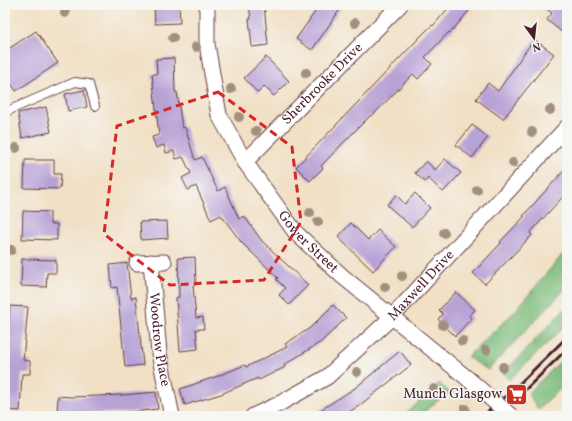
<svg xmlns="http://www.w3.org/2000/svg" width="572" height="421" font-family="Vollkorn,serif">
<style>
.forest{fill:#7ebc7b;stroke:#646e53}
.building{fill:#b7a2d6}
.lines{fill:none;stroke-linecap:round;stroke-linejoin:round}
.lane-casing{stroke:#633c42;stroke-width:10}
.street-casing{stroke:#633c42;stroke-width:17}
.lane{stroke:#fff;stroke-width:8}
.street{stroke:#fff;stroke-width:15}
.rail{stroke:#4a1f2b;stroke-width:3}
.street-bridge-casing{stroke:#633c42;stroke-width:17;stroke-linecap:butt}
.street-bridge{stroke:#fff;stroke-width:15}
.tree{fill:#a1907e}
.marked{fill:none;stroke:#d62828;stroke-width:3;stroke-dasharray:8 5;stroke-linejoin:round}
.labels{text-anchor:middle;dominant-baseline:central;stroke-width:3;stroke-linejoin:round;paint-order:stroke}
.street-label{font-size:14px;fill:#4a1f2b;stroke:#f6f6f2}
.poi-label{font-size:14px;fill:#4a1f2b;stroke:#f6f6f2;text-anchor:end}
</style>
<rect width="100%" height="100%" fill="#f6f6f2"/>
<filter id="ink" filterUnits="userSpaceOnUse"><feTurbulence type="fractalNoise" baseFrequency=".025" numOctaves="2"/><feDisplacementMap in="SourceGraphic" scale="8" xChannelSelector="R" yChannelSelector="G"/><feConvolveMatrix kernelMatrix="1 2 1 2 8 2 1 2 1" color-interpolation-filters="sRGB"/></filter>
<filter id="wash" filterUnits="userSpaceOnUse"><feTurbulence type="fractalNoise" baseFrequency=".012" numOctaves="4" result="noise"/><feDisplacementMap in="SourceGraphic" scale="16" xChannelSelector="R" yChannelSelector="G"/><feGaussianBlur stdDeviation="0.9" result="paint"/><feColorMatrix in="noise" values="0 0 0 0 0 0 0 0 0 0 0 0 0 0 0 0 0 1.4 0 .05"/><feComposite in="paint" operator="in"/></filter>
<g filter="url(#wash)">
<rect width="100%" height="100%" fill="#f1e0c5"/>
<!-- forest -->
<g class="forest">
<polygon points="567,249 567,287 488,370 467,357 515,311"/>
<polygon points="567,306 567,324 509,380 503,374"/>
<polygon points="567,355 567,383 538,409 528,393"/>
<polygon points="439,383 449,392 419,416 402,416 408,412"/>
</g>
<g id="blocks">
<!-- building -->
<g class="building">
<polygon points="154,5 179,5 180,23 155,24"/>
<polygon points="249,5 264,5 268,45 252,47 249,19 251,19"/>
<polygon points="320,5 343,5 312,50 296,39"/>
<polygon points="451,5 474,5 450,33 449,32 425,57 432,64 418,79 413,74 372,116 371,115 343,143 321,166 323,168 310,181 296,167 419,38 432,25 433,26"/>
<polygon points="541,5 567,5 567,36 547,20 552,13"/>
<polygon points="36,31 58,63 16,91 5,74 5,51"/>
<polygon points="534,39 554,54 503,119 476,99 488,83 498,91"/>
<polygon points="266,57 289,81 274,96 264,86 258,93 244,78"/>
<polygon points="174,58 175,92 177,92 182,128 185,127 195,160 202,157 218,191 225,187 239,219 244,216 262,241 308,285 289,305 279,295 285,288 276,279 278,278 241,242 221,215 211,220 196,186 188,190 182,178 191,173 183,157 176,159 174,151 166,153 164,145 156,148 152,137 159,135 152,74 157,74 156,59"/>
<polygon points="84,90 87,107 68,111 65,94"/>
<polygon points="46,107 51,132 22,138 18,113"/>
<polygon points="472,125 488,137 472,158 456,145"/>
<polygon points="445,159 461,173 443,192 428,178 425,182 415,173 426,161 435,170"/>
<polygon points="25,160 54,160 54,174 61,174 60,189 24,188"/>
<polygon points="567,167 567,192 530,233 532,235 485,284 473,273 501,243 500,242 524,217 523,216"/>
<polygon points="415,193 430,208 412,227 387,205 396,195 405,204"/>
<polygon points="23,211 50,212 50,224 57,224 57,240 22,239"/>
<polygon points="167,221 168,238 141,240 140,222"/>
<polygon points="351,223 368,240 378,230 396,247 373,271 338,237"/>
<polygon points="195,257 196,285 193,285 196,318 203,317 204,329 196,329 198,349 180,351 176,298 179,297 178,258"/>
<polygon points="22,259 56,260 56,273 47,273 46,287 21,286"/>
<polygon points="127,263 131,298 136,297 143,365 125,367 117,287 112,288 110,265"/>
<polygon points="456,292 475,310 469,316 472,318 455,336 438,319 443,314 439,310"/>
<polygon points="333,305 346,318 321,342 284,365 285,367 259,380 258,378 221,394 185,405 180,389 215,377 245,365 246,367 287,347 285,344 310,328"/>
<polygon points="10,306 28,307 23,360 30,361 30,374 22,374 20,411 5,410 5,370"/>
<polygon points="400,351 411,365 360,405 343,416 311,416 355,388"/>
<polygon points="156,392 158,409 123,413 57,413 58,396 71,397 122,395"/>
</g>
</g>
</g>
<g filter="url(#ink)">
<use href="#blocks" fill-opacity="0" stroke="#633c42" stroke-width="1"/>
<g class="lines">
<defs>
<polyline id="lane" points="5,112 75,82 89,84 95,106"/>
<g id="street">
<path id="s1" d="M207 5V44L219 115 245 162 296 233 342 276 467 378"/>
<path id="s2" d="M245 162 400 5"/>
<path id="s3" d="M151 262 159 353 172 416"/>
<polyline points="137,263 164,262"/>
<path id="s4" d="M253 416 277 405 327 377 392 317 567 127"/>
</g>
</defs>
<!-- lane casing -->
<use href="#lane" class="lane-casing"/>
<!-- street casing -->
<use href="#street" class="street-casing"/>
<!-- lane -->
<use href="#lane" class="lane"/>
<!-- street -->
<use href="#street" class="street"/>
<!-- rail -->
<g class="rail">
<polyline points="483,416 513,390 567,337"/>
<polyline points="496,416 520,395 567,349"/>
</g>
<defs>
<polyline id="street-bridge" points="467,378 511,416"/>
</defs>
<!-- street-bridge casing -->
<use href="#street-bridge" class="street-bridge-casing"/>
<!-- street-bridge -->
<use href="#street-bridge" class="street-bridge"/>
</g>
<!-- trees -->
<g class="tree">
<circle cx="65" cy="13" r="5"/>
<circle cx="355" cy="23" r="5"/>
<circle cx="173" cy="38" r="5"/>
<circle cx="196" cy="47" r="5"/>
<circle cx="306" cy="73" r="5"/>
<circle cx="231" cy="89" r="5"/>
<circle cx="550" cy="110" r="5"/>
<circle cx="239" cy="117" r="5"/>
<circle cx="256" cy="131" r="5"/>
<circle cx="532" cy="132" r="5"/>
<circle cx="16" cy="148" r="5"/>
<circle cx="513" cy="163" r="5"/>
<circle cx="477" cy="190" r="5"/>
<circle cx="310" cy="213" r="5"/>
<circle cx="318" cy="222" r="5"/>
<circle cx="444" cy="233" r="5"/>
<circle cx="11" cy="250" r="5"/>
<circle cx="402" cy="276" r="5"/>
<circle cx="385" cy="287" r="5"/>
<circle cx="443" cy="325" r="5"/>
<circle cx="462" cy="341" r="5"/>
<circle cx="486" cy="350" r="5"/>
<circle cx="503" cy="367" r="5"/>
<circle cx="357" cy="372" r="5"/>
<circle cx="434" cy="389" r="5"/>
<circle cx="465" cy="409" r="5"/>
</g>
</g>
<!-- marked area -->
<path class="marked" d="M218 92 292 147 301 222 264 280 170 285 104 234 117 126Z"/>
<!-- icons -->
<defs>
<symbol id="supermarket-square" viewBox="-11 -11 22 22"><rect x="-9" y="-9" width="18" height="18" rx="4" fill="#c8321e" stroke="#f6f6f2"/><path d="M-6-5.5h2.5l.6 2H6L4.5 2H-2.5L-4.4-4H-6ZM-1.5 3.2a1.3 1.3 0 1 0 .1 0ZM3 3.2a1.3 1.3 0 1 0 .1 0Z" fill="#fff"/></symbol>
</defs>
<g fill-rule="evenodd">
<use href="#supermarket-square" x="504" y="382" width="25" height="25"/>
</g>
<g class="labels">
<!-- street labels -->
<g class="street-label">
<text stroke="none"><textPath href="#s2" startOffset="110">Sherbrooke Drive</textPath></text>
<text stroke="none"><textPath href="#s1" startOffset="267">Gower Street</textPath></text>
<text stroke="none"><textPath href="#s4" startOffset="215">Maxwell Drive</textPath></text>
<text stroke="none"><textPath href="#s3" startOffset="78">Woodrow Place</textPath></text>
</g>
<!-- poi labels -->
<g class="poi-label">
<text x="502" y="394">Munch Glasgow</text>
</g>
</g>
<!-- margin -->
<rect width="572" height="421" fill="none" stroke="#f6f6f2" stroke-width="20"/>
<!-- north arrow -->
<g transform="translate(534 38) rotate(165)" stroke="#f6f6f2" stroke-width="3" paint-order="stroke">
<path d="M0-3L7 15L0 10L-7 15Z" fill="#4a1f2b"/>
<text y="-6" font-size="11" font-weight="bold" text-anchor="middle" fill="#4a1f2b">N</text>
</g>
</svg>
